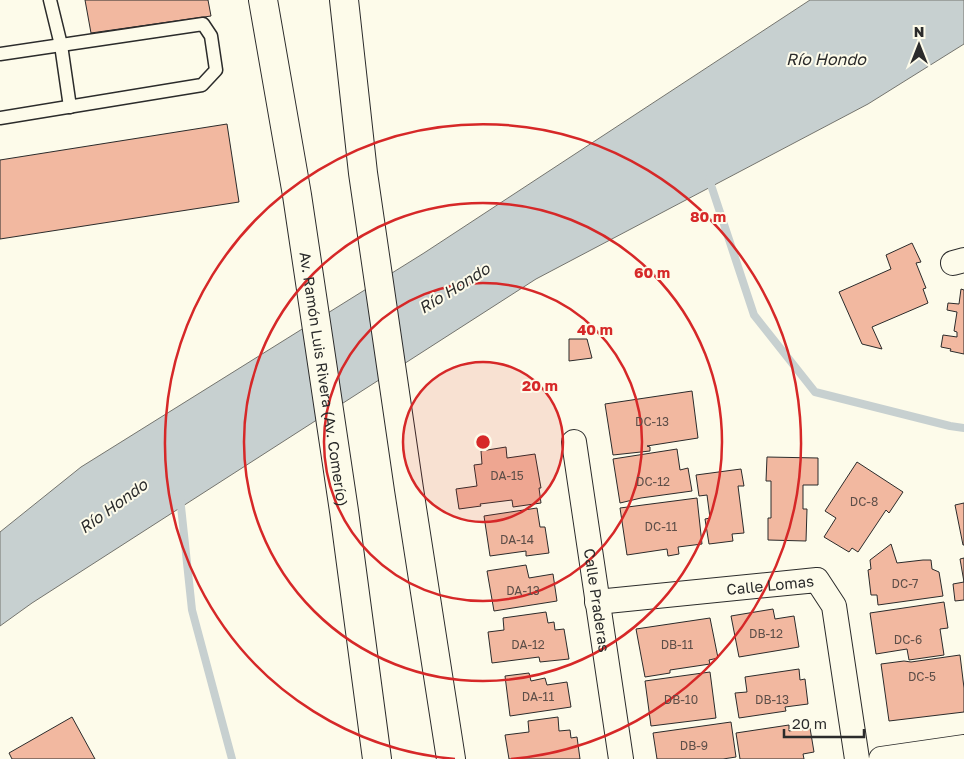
<svg xmlns="http://www.w3.org/2000/svg" width="964" height="759" font-family="'Golos Text',sans-serif">
<style>
.water{fill:#c7d0d0;stroke:#74746e}
.lines{fill:none;stroke-linecap:round;stroke-linejoin:round}
.stream{stroke:#c7d0d0;stroke-width:8}
.building{fill:#f2b8a0;stroke:#2b2b2b}
.service-casing{stroke:#2b2b2b;stroke-width:15}
.minor-casing{stroke:#2b2b2b;stroke-width:26}
.primary-casing{stroke:#2b2b2b;stroke-width:30}
.service{stroke:#fdfbea;stroke-width:12}
.minor{stroke:#fdfbea;stroke-width:24}
.primary{stroke:#fdfbea;stroke-width:28}
.ring{fill:none;stroke:#d62828;stroke-width:2.5}
.labels{text-anchor:middle;dominant-baseline:central;stroke-width:4;stroke-linejoin:round;paint-order:stroke}
.number-label{font-size:12px;fill:#5d4e48}
.street-label{font-size:15px;fill:#2b2b2b;stroke:#fdfbea}
.water-label{font-size:16px;font-style:italic;fill:#2b2b2b;stroke:#fdfbea}
.centre{fill:#d62828;stroke:#fdfbea;stroke-width:2.5}
.ring-label{font-size:15px;text-anchor:middle;font-weight:bold;fill:#d62828;stroke:#fdfbea;stroke-width:4;stroke-linejoin:round;paint-order:stroke}
</style>
<rect width="100%" height="100%" fill="#fdfbea"/>
<!-- water -->
<polygon class="water" points="810,0 964,0 964,44 868,104 536,279 32,603 0,626 0,532 81,467 424,253"/>
<g class="lines">
<!-- stream -->
<g class="stream">
<polyline points="709,179 754,315 815,392 950,426 964,428"/>
<polyline points="180,497 192,610 232,759"/>
</g>
</g>
<!-- building -->
<g class="building">
<polygon points="85,0 208,0 211,16 91,33"/>
<polygon points="227,124 239,202 0,239 0,160"/>
<polygon points="912,243 921,262 916,263 926,288 923,289 928,303 872,327 882,349 862,344 839,292 891,269 886,255"/>
<polygon points="961,289 964,290 964,354 950,351 951,349 941,347 943,335 957,337 957,332 954,331 957,312 947,310 948,303 959,304"/>
<polygon points="569,339 587,339 592,358 569,361"/>
<polygon points="692,391 698,438 647,446 650,447 650,451 613,455 605,404"/>
<polygon points="506,447 507,458 535,454 541,488 539,488 541,503 513,507 512,500 480,504 481,506 459,509 456,489 477,486 474,465 482,464 481,451"/>
<polygon points="677,449 680,470 688,468 692,491 641,498 620,503 613,459"/>
<polygon points="767,457 818,458 818,485 803,485 803,509 807,509 806,541 768,540 768,518 771,518 771,481 766,481"/>
<polygon points="857,462 903,492 889,513 886,510 858,552 852,548 849,552 824,537 836,518 825,511"/>
<polygon points="741,469 744,486 738,486 744,533 732,534 733,541 709,544 705,519 710,518 707,495 699,496 696,475"/>
<polygon points="697,498 702,544 678,547 679,554 668,556 667,549 627,555 620,508"/>
<polygon points="964,503 964,545 963,545 955,505"/>
<polygon points="537,508 540,527 545,527 549,553 526,556 526,551 490,556 484,516"/>
<polygon points="891,544 897,563 923,560 931,560 932,569 939,572 943,596 878,605 877,595 871,595 868,570 871,569 870,560"/>
<polygon points="964,558 964,582 960,559"/>
<polygon points="526,565 529,578 553,574 557,601 494,611 487,571"/>
<polygon points="964,582 964,600 955,601 953,584"/>
<polygon points="944,602 948,628 940,629 944,655 909,660 907,649 876,654 870,613"/>
<polygon points="773,609 775,619 794,616 799,647 739,657 731,616"/>
<polygon points="546,612 548,623 554,622 555,630 564,629 569,659 540,662 539,657 492,663 488,632 504,630 503,618"/>
<polygon points="710,618 718,658 709,660 710,664 670,670 670,673 645,677 636,629"/>
<polygon points="960,655 964,688 964,712 889,721 881,664 904,661 911,662"/>
<polygon points="799,669 800,680 805,679 808,704 785,707 786,711 739,718 735,693 747,692 745,677"/>
<polygon points="710,672 716,718 651,726 645,681"/>
<polygon points="529,673 531,681 545,678 547,685 567,682 571,707 510,716 505,676"/>
<polygon points="72,717 95,759 12,759 9,753"/>
<polygon points="558,717 559,731 570,730 571,738 577,737 580,759 509,759 505,735 529,732 528,721"/>
<polygon points="731,722 736,757 723,759 657,759 653,733"/>
<polygon points="789,725 789,731 810,728 814,752 803,754 804,759 740,759 736,733"/>
</g>
<g class="lines">
<defs>
<g id="service">
<polyline points="50,0 61,45 70,107"/>
<polyline points="0,54 203,24 211,36 216,70 202,85 0,118"/>
</g>
<g id="minor">
<polyline points="953,263 964,260"/>
<path id="s1" d="M574 442 621 759"/>
<path id="s2" d="M597 602 817 580 834 606 857 759"/>
<polyline points="881,759 964,747"/>
</g>
<g id="primary">
<path id="s3" d="M263 0 297 195 344 511 377 759"/>
<polyline points="344,0 363,173 409,489 451,759"/>
</g>
</defs>
<!-- service casing -->
<use href="#service" class="service-casing"/>
<!-- minor casing -->
<use href="#minor" class="minor-casing"/>
<!-- primary casing -->
<use href="#primary" class="primary-casing"/>
<!-- service -->
<use href="#service" class="service"/>
<!-- minor -->
<use href="#minor" class="minor"/>
<!-- primary -->
<use href="#primary" class="primary"/>
</g>
<!-- distance rings -->
<circle cx="483" cy="442" r="80" fill="#d62828" fill-opacity=".12"/>
<g class="ring">
<circle cx="483" cy="442" r="80"/>
<circle cx="483" cy="442" r="159"/>
<circle cx="483" cy="442" r="239"/>
<path d="M455 759A318 318 0 1 1 511 759"/>
</g>
<g class="labels">
<!-- number labels -->
<g class="number-label">
<text x="652" y="421">DC-13</text>
<text x="507" y="475">DA-15</text>
<text x="653" y="481">DC-12</text>
<text x="864" y="501">DC-8</text>
<text x="661" y="526">DC-11</text>
<text x="517" y="539">DA-14</text>
<text x="905" y="583">DC-7</text>
<text x="523" y="590">DA-13</text>
<text x="766" y="633">DB-12</text>
<text x="908" y="639">DC-6</text>
<text x="528" y="644">DA-12</text>
<text x="677" y="644">DB-11</text>
<text x="922" y="676">DC-5</text>
<text x="538" y="696">DA-11</text>
<text x="681" y="699">DB-10</text>
<text x="772" y="699">DB-13</text>
<text x="694" y="745">DB-9</text>
</g>
<!-- street labels -->
<g class="street-label">
<text stroke="none"><textPath href="#s3" startOffset="384">Av. Ramón Luis Rivera (Av. Comerío)</textPath></text>
<text stroke="none"><textPath href="#s2" startOffset="174">Calle Lomas</textPath></text>
<text stroke="none"><textPath href="#s1" startOffset="160">Calle Praderas</textPath></text>
</g>
<!-- water labels -->
<g class="water-label">
<text x="826" y="59">Río Hondo</text>
<text transform="translate(454 288) rotate(-32)">Río Hondo</text>
<text transform="translate(113 506) rotate(-36)">Río Hondo</text>
</g>
</g>
<circle cx="483" cy="442" r="8" class="centre"/>
<g class="ring-label">
<text x="708" y="222">80 m</text>
<text x="652" y="278">60 m</text>
<text x="595" y="335">40 m</text>
<text x="540" y="391">20 m</text>
</g>
<!-- north arrow -->
<g transform="translate(919 45)" stroke="#fdfbea" stroke-width="4" paint-order="stroke">
<path d="M0-4L9 19L0 12L-9 19Z" fill="#2b2b2b"/>
<text y="-8" font-size="14" font-weight="bold" text-anchor="middle" fill="#2b2b2b">N</text>
</g>
<!-- scale -->
<path d="M784 729v8h80v-8" fill="none" stroke="#2b2b2b" stroke-width="2.5"/>
<text x="792" y="729" font-size="15" fill="#2b2b2b" stroke="#fdfbea" stroke-width="4" paint-order="stroke">20 m</text>
</svg>
